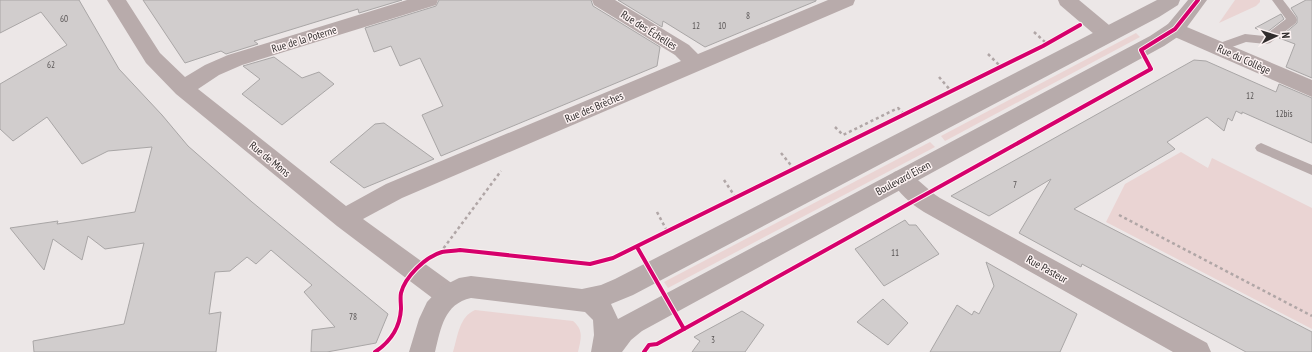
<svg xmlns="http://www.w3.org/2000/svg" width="1312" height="352" font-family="'PT Sans Narrow',sans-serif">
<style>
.green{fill:#ead4d3}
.building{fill:#d1cdcd;stroke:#a9a6a6}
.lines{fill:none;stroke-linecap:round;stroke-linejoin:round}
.path{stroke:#b0a6a6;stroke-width:2.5;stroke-dasharray:3 3;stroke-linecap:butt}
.lane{fill:#b8abab;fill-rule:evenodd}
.street{fill:#b8abab;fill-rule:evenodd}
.secondary{fill:#b7abab;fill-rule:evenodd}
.cycleway-casing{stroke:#fcf2f2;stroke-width:6}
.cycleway{stroke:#d6006c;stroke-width:4}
.labels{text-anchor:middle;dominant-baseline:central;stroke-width:3;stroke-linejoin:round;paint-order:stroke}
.number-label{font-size:9px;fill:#585454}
.street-label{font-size:11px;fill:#302c2c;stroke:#fcf2f2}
</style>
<rect width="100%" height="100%" fill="#ece7e7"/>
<!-- green -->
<g class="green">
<polygon points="1235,0 1260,0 1260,2 1256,6 1219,23"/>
<polygon points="1136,33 1140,37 945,141 941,136"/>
<polygon points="930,142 935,147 668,288 664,282"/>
<polygon points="1181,152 1208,168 1212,158 1312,208 1312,329 1106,222 1125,184"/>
<path d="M475 310 573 321C584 330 581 339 578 352H453C458 336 459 317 475 310Z"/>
</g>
<!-- building -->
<g class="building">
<polygon points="0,0 79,0 119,69 162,115 188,146 252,202 388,314 376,343 327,352 311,352 312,330 335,327 304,292 312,285 271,250 256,264 247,257 230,271 215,272 209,314 221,312 216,352 34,352 33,341 124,324 144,243 105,249 88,236 82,260 53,239 44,270 10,228 58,221 57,224 135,212 152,147 108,151 82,164 47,117 13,141 0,129 0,84 67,45 41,12 0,33"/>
<polygon points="143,0 402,0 359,13 358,9 254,41 258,44 226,54 221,51 185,63"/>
<polygon points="439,0 591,0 593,6 660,47 657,66 441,156 422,115 443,106 420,58 400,66 391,46 374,52 365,28 436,6"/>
<polygon points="618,0 816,0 816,1 705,47 663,21 662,27"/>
<polygon points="1306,0 1312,0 1312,78 1286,67 1295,44 1279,38 1297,23 1297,17 1291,8"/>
<polygon points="1281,14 1284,19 1266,33 1255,28"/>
<polygon points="274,57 302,78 319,72 334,84 282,125 242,94 260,79 243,66"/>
<polygon points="1194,60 1206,61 1276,92 1279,84 1312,98 1312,143 1242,112 1242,114 1236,111 1232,121 1228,118 1224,131 1207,117 1167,142 1175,149 1074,209 1312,332 1312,352 1246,352 1082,264 1081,267 1019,233 1051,179 989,216 951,196"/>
<polygon points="384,123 434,159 364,188 330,162 375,124"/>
<polygon points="905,220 909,225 916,225 939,254 884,286 855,249"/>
<polygon points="986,262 1077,314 1060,352 930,352 957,305 972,315 974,311 979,314 994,286"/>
<polygon points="883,299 908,323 888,345 857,322"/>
<polygon points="742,311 764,325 745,352 692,352 700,341 694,337"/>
</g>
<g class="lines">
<!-- path -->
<g class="path">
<polyline points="1034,32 1045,42"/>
<polyline points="988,54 999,65"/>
<polyline points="939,77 951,91"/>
<polyline points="835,127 843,135 898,108 904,114"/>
<polyline points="781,153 794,169"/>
<polyline points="724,180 736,198"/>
<polyline points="657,212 667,231"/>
<polyline points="1119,215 1312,316"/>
<polyline points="440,253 501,171"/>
</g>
<!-- lane -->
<g class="lane">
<polygon points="1272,0 1283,0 1296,17 1297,20 1296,23 1270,43 1266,44 1246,42 1218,52 1214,51 1213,48 1214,45 1245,34 1264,36 1286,19"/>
<polygon points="1261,143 1312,165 1312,175 1257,151 1255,148 1257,145"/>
</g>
<!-- street -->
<g class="street">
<polygon points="107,0 126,0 160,53 185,77 205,65 228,55 407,0 438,0 436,5 242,65 219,75 198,89 346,206 386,184 681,61 675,55 594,5 592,0 615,0 689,45 698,54 828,0 855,0 853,5 402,198 363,219 457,287 460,295 457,303 448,306 439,303 337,226 176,94 146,63"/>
<polygon points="1058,0 1079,0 1115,30 1118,35 1115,40 1108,42 1101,40 1060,5"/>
<polygon points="1175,22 1312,80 1312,97 1168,34 1165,29 1168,24"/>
<path d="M902 170C916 175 927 190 940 198L1207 343 1211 352H1173L924 212C911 204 898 193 891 179L894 172Z"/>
</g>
<!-- secondary -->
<path class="secondary" d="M1157 0H1180L1178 5 1159 17 633 295 611 304 618 319 1150 36 1168 24 1188 0H1207L1182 34 1164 46 642 331 631 340 622 352H591L594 335 593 320 585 312 471 298C444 304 441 328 435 352H409L419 319 427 302 441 287 459 278 471 276 582 289 601 285 615 279Z"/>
<defs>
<g id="cycleway">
<polyline points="637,247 684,329"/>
<path d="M375 352C390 342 400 327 401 309 401 303 400 298 401 293 405 277 425 257 442 252 447 251 454 251 460 250L590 264 613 258 1043 46 1080 25"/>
<polyline points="644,352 649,345 657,344 1151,69 1141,50 1175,29 1198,0"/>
</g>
</defs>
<!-- cycleway casing -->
<use href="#cycleway" class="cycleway-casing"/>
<!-- cycleway -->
<use href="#cycleway" class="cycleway"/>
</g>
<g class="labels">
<!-- number labels -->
<g class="number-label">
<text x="748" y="15">8</text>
<text x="64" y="18">60</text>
<text x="696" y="25">12</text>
<text x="722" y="25">10</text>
<text x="51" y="64">62</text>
<text x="1250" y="95">12</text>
<text x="1284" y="113">12bis</text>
<text x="1015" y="184">7</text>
<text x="895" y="252">11</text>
<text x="353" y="316">78</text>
<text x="713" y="339">3</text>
</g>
<!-- street labels -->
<g class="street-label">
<text transform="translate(649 30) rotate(32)">Rue des Échelles</text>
<text transform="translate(304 39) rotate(-17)">Rue de la Poterne</text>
<text transform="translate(1244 59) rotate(24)">Rue du Collège</text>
<text transform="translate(594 107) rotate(-23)">Rue des Brèches</text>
<text transform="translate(270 159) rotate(39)">Rue de Mons</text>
<text transform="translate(903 178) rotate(-28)">Boulevard Eisen</text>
<text transform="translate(1047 269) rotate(29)">Rue Pasteur</text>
</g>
</g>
<!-- north arrow -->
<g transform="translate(1276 36) rotate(86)" stroke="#fcf2f2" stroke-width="3" paint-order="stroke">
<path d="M0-3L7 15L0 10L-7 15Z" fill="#302c2c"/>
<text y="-6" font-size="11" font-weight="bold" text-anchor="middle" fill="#302c2c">N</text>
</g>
</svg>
